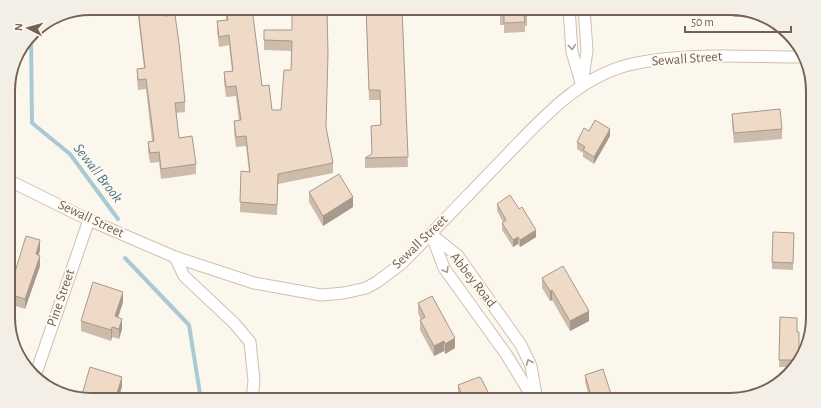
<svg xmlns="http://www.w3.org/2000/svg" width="821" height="408" font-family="'Alegreya Sans',sans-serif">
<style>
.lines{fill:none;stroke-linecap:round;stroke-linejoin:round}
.stream{stroke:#a9cad5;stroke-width:4}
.street-casing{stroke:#cdc0b3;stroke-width:13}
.street{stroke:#fff;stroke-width:11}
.wall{fill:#cdbbab}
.shaded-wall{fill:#a7998b}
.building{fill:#eedac7;stroke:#a7998b}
.oneway{stroke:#a5988e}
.labels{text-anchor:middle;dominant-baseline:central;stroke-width:4;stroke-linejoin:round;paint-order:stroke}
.street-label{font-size:14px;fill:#756151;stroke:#fefaf3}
.water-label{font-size:15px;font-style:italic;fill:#4c7886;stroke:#fefaf3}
.rim{fill:none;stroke:#756151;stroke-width:2}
</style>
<rect width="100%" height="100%" fill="#fbf7ed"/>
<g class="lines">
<!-- stream -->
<g class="stream">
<polyline points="31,35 32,123 70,154 118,219"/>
<polyline points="125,258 189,325 201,400"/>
</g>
<defs>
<g id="street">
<polyline points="569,8 572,52 582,86"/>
<polyline points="582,83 587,51 584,8"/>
<path d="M8 180 89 220 175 257 254 283 321 295 344 293 366 288 377 282 401 264C435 230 468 195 502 160 541 120 579 74 637 63 692 52 748 57 803 57"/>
<polyline points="431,234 458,256 521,345 531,366 537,400"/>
<polyline points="432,236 444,268 506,354 534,400"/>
<polyline points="175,257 184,276 234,323 250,342 254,381 252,400"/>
<polyline points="35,376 89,220"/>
</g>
</defs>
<!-- street casing -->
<use href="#street" class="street-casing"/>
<!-- street -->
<use href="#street" class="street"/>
</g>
<!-- wall -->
<g class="wall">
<polygon points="137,8 163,8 164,16 185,102 185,112 176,113 179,138 196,164 196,174 161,179 159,162 150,163 148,152 148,142 152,141 146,89 138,90 137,79 137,69 144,68"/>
<polygon points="225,8 252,8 262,86 272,110 281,110 291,70 292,51 264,50 264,30 292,30 326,128 333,163 333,173 278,184 277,215 240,212 241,171 249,172 246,146 236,147 234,131 234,121 239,121 236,96 226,97 224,82 224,72 232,71 229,45 219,47 217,31 217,21 226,20"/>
<polygon points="366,8 402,8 408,167 365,168 365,158 372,154 380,125 380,100 369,100"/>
<polygon points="500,8 532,8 532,9 527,9 527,26 525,26 525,32 504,33 504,25 500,25"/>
<polygon points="734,9 767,16 767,17 734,17"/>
<polygon points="732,114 782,129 782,139 734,143 732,124"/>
<polygon points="589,131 610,136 594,164 583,157 583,153 577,149 577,142"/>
<polygon points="309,192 353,207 323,226 309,202"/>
<polygon points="497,204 536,237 520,247 518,244 513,247 502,230 502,223 503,222 497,211"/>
<polygon points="794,233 793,270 772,269 772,262"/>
<polygon points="40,250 39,255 40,266 25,309 9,304 9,274 14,275"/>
<polygon points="542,278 589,321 570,331 552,300 550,301 542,288"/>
<polygon points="123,302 118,317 122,329 119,339 112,337 111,341 81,331 81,321"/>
<polygon points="418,303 455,348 445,354 444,351 434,356 420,330 420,320 421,320 418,313"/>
<polygon points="780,317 797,332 799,360 793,367 779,367"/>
<polygon points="585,375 613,400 590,400 585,382"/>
<polygon points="458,385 492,400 459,400 458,395"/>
</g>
<!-- shaded-wall -->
<g class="shaded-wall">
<polygon points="16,65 16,75 8,86 12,70"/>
<polygon points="610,129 610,136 594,164 594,157"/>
<polygon points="353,197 353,207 323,226 323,216"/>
<polygon points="536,230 536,237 520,247 520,240"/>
<polygon points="518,237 518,244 513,247 513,240"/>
<polygon points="40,240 40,250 36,264 36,254"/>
<polygon points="40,256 40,266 25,309 25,299"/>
<polygon points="552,290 552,300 550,301 550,291"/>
<polygon points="123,292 123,302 115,327 115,316"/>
<polygon points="589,311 589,321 570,331 570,321"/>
<polygon points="122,319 122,329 119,339 119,329"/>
<polygon points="112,327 112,337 111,341 111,330"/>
<polygon points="455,338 455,348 445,354 445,344"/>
<polygon points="444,341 444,351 434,356 434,346"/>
<polygon points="122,377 122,387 118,400 115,400"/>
<polygon points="467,395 467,400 462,400 462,396"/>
</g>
<!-- building -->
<g class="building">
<polygon points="138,8 163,8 164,16 175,15 179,43 185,102 175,103 179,138 192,136 196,164 161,169 159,152 150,153 148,142 154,141 146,79 138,80 137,69 145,68"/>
<polygon points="226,8 252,8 262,86 269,85 272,110 281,110 284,70 291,70 292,41 264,40 264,30 292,30 292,8 327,8 328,54 326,127 333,163 278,174 277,205 240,202 241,171 250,172 246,136 236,137 234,121 241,120 236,86 226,87 224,72 233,71 229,35 219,37 217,21 228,20"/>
<polygon points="366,8 402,8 408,157 365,158 372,154 371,126 381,125 380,90 369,90"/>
<polygon points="500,8 527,8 527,16 524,16 525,22 504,23 504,15 500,15"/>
<polygon points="14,63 16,65 12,70"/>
<polygon points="780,109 782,129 734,133 732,114"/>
<polygon points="595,120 610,129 594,157 583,150 585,147 577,142 584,128 589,131"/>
<polygon points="339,174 353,197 323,216 309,192"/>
<polygon points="510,195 519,209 522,207 536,230 520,240 518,237 513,240 502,223 506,220 497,204"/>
<polygon points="773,232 794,233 793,263 772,262"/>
<polygon points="26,236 40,240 36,254 40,256 25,299 9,294 9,274 14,275"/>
<polygon points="563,266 589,311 570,321 552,290 550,291 542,278"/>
<polygon points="93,282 123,292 115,316 122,319 119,329 112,327 111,330 81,321"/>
<polygon points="432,296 455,338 445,344 444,341 434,346 420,320 425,317 418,303"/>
<polygon points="780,317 797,318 797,332 799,332 799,360 779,360"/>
<polygon points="90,367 122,377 115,400 91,400 81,398"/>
<polygon points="603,369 613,400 591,400 592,399 585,375"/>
<polygon points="479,377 481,378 492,400 469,400 467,395 462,396 458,385"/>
</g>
<!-- one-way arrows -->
<defs><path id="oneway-chevron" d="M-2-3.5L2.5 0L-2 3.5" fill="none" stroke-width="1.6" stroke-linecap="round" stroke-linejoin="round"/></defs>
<g class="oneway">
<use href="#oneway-chevron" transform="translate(572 47) rotate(84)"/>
<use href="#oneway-chevron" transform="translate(446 270) rotate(59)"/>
<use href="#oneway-chevron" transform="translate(529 362) rotate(-112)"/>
</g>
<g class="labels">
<!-- street labels -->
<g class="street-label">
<text transform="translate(687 59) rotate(-4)">Sewall Street</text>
<text transform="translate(91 219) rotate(25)">Sewall Street</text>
<text transform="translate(420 242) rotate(-44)">Sewall Street</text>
<text transform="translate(473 280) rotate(52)">Abbey Road</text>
<text transform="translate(61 298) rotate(-71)">Pine Street</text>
</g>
<!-- water labels -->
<g class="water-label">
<text transform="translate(98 173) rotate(52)">Sewall Brook</text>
</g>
</g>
<!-- crop -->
<path d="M0 0H821V408H0ZM91 15H730A76 76 0 0 1 806 91V317A76 76 0 0 1 730 393H91A76 76 0 0 1 15 317V91A76 76 0 0 1 91 15Z" fill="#f3eee6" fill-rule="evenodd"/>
<path class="rim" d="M91 15H730A76 76 0 0 1 806 91V317A76 76 0 0 1 730 393H91A76 76 0 0 1 15 317V91A76 76 0 0 1 91 15Z"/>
<!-- north arrow -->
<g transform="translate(28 28) rotate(276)" stroke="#fefaf3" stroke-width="3" paint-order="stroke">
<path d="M0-3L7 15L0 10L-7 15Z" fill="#756151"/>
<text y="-6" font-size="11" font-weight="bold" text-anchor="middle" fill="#756151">N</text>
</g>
<!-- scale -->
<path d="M685 26v6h106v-6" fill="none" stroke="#756151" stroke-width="2"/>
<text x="691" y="26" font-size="12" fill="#756151" stroke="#fefaf3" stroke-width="3" paint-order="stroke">50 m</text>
</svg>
